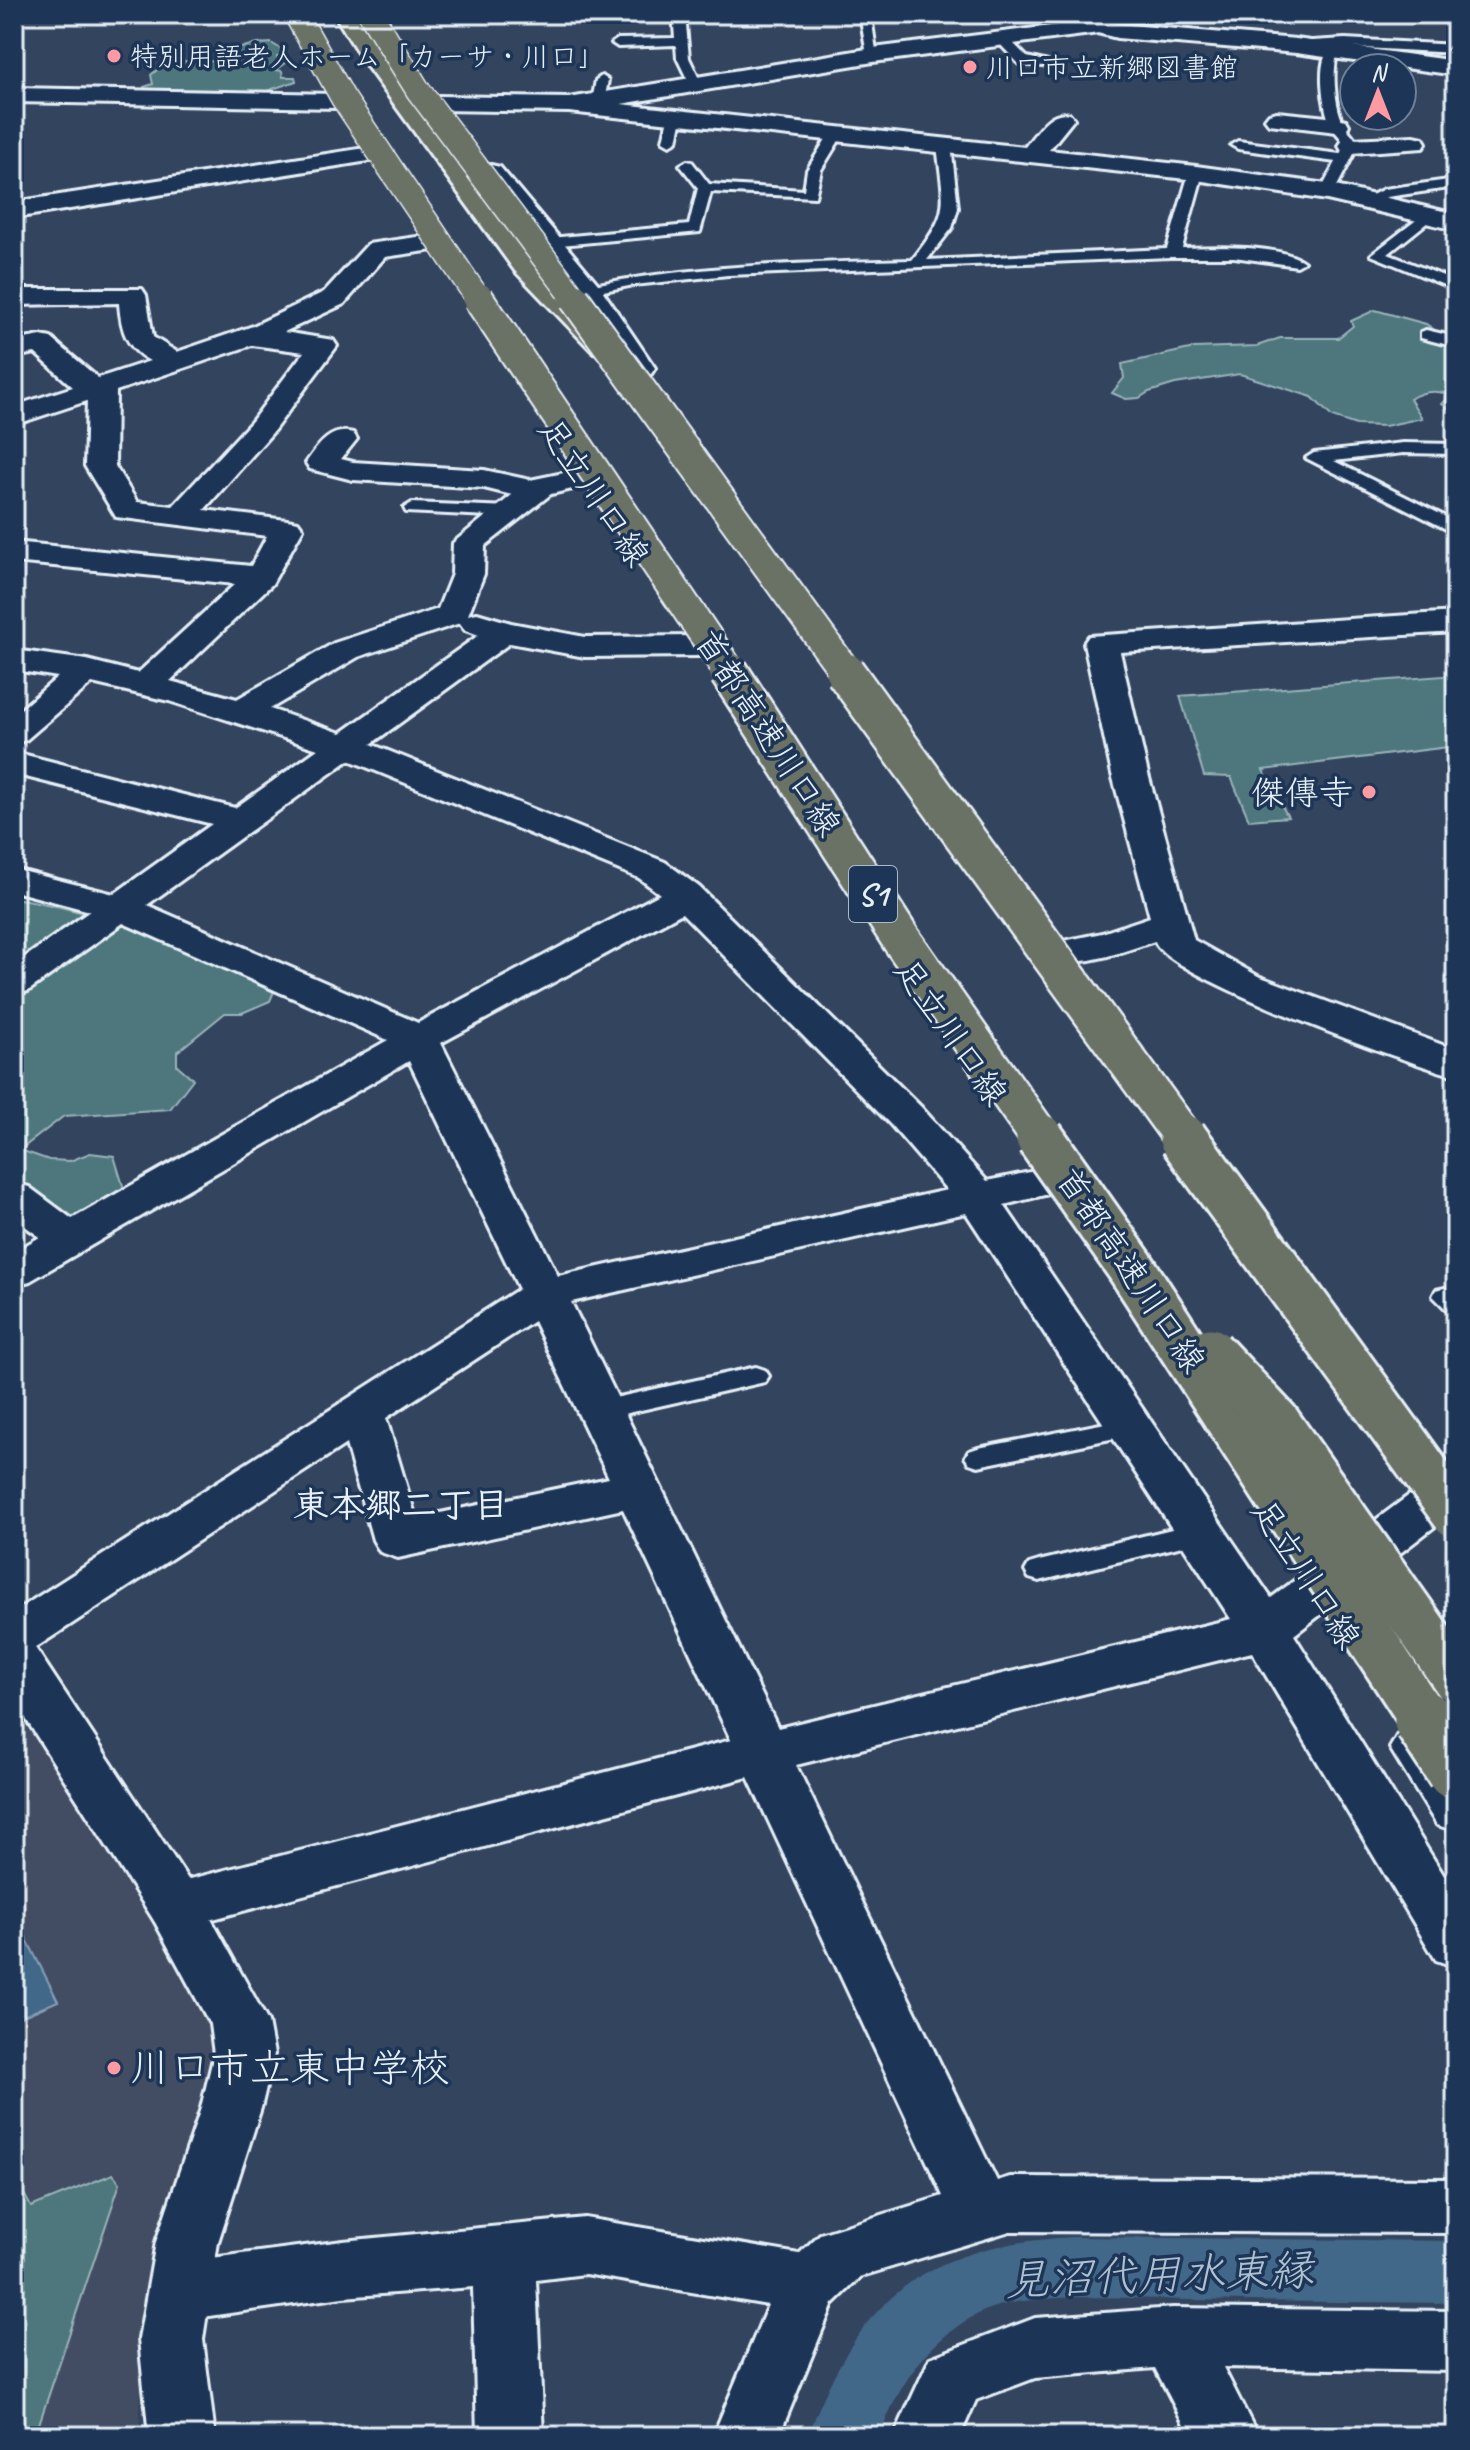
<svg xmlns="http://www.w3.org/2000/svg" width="1470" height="2450" font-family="Caveat,'Klee One',sans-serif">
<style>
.built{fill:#434e64}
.green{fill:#4d777b;stroke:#9ab4ba;stroke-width:2}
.water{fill:#426889;stroke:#849fb5;stroke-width:2}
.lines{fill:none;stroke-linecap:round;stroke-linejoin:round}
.canal{fill:#426889;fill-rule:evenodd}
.lane-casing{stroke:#e8f1f8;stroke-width:6}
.street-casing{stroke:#e8f1f8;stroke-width:6}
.secondary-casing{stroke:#e8f1f8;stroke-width:6}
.highway-casing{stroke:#e8f1f8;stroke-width:6}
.lane{fill:#1d3557;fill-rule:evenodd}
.street{fill:#1d3557;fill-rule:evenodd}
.secondary{fill:#1d3557;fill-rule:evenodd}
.highway{fill:#6b7165;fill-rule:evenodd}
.highway-bridge-far4-casing{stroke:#e8f1f8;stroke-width:27;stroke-linecap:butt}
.highway-bridge-far3-casing{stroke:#e8f1f8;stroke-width:34;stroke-linecap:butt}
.highway-bridge-far2-casing{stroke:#e8f1f8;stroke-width:43;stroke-linecap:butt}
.highway-bridge-far1-casing{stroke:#e8f1f8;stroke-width:53;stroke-linecap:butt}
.highway-bridge-casing{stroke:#e8f1f8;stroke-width:65;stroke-linecap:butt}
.highway-bridge-far4{stroke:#6b7165;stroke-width:24}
.highway-bridge-far3{stroke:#6b7165;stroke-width:30}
.highway-bridge-far2{stroke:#6b7165;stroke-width:38}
.highway-bridge-far1{stroke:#6b7165;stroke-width:47}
.highway-bridge{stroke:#6b7165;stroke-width:59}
.poi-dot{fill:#ff9aa2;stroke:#1d3557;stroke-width:3}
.labels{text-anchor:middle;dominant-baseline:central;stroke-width:7;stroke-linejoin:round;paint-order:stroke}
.far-poi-label{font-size:28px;fill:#e8f1f8;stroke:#1d3557;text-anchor:start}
.shield{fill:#1d3557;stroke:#abb9c8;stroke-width:2}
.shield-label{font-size:32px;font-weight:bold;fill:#e8f1f8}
.street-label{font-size:34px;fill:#e8f1f8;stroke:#1d3557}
.poi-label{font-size:34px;fill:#e8f1f8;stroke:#1d3557;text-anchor:end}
.neighbourhood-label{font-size:36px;font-weight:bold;fill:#e8f1f8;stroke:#1d3557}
.near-poi-label{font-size:40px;fill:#e8f1f8;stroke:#1d3557;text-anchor:start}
.near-water-label{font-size:44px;font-style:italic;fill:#aec1d1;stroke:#1d3557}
</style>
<rect width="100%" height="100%" fill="#33445f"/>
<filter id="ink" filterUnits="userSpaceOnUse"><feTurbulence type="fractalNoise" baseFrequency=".0125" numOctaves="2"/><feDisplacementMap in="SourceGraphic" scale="16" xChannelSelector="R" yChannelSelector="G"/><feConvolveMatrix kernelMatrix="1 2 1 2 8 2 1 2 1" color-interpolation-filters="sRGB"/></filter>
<g filter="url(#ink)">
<!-- built -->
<polygon class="built" points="14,1708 159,1923 212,2017 218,2045 211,2091 149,2285 139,2411 141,2436 14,2436"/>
<!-- green -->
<g class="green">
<path d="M271 43 281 49V54L277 57 286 63 276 70 282 71 283 77H295L296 81 255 95 145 92 144 87 153 84 151 75C172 53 210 64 237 61L241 57 233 53C244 44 258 44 271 43Z"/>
<path d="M1375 310 1426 324 1456 345V414L1442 404 1447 399V394C1434 390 1421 392 1410 399L1422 418 1385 426 1356 425 1332 417 1312 397 1240 374 1175 384 1149 392 1139 398 1126 399 1112 393 1124 378 1122 364 1194 348 1257 346 1280 338H1338L1353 326 1351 321Z"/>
<polygon points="1456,675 1456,746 1263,770 1288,817 1249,820 1231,777 1204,776 1180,696"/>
<path d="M14 898C106 912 191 949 275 989L270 1001 242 1013H225L177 1052V1065L193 1079 170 1109 64 1116 20 1150 49 1160 70 1161 90 1153 114 1156 124 1189 109 1201 68 1220 14 1190Z"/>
<polygon points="113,2174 120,2183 35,2436 14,2436 14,2175 31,2207"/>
</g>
<!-- water -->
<polygon class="water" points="14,1914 58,2001 14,2020"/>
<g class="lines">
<!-- canal -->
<path class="canal" d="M1072 2237 1456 2241V2303C1367 2302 1277 2302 1188 2300 1135 2299 1028 2290 982 2312 931 2336 898 2384 880 2436H808C860 2297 922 2246 1072 2237Z"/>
<defs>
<g id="lane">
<polygon points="673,14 685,14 689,58 702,85 700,88 690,85 677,58 676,45 618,47 612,43 618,39 675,38"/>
<polygon points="860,14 871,16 877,58 867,55"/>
<polygon points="998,36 1006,36 1027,57 1048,62 1042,66 1019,64 998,42"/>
<polygon points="1345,39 1456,45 1456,53 1345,47 1296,50 1290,46 1296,42"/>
<path d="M1332 48 1338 52C1332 68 1334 108 1344 124 1349 133 1355 135 1358 146L1334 192 1327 196 1320 192 1336 162 1238 149 1231 145 1238 141 1340 154 1344 146C1342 136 1335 134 1331 125 1323 110 1315 57 1332 48Z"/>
<polygon points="602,76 608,80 604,102 598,106 592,102 596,80"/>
<polygon points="675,114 682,118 677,141 670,145 663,141 668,118"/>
<polygon points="831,131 843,134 821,170 815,197 711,192 700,232 550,246 543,242 550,238 689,225 698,188 680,165 687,161 692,162 709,184 804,190 807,170"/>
<path d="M944 141 951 145 958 208 952 228 927 260 1167 249 1189 173 1196 169 1203 173 1182 248C1211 247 1281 244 1304 262L1297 266 1234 257H1170L728 275 634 285 588 294 581 290 588 286C695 265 803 263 912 260 952 210 944 207 937 145Z"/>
<polygon points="1456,179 1456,187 1387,197 1367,205 1360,201 1384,189"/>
<polygon points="1428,211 1435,215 1433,218 1388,254 1456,281 1456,290 1371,255"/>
<polygon points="1426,330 1456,337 1456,347 1421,338 1421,332"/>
<polygon points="1403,443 1456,444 1456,454 1403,453 1334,461 1456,522 1456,534 1306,458 1314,453"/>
<polygon points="412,503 510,507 518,512 510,517 406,512 404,508"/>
<polygon points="1445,1288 1456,1292 1456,1312 1447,1310 1433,1296 1436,1290"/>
<polygon points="756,1367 765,1370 769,1376 765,1382 601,1419 592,1416 588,1410 592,1404 601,1401"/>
<polygon points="1131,1418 1140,1421 1144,1427 1140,1433 978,1466 969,1463 965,1457 969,1451 978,1448"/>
<polygon points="1201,1522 1211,1525 1215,1532 1211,1539 1039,1581 1029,1578 1025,1571 1029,1564 1039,1561"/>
</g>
<g id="street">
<path d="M1099 20 1110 27 1107 32 873 62 621 104 1025 147C1037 133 1049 109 1070 114L1074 119 1049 150 1196 166 1327 184 1456 214V230L1327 200 1196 180 569 112 438 110 430 108 426 103 430 98 438 96 569 98 873 48Z"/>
<polygon points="14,88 336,94 344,96 348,101 344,106 336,108 14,102"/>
<polygon points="1277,112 1337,118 1346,120 1349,125 1346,130 1337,132 1269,124 1265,119 1269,114"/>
<polygon points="1414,136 1423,138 1426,143 1423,148 1351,153 1342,151 1339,146 1342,141 1351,139"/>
<polygon points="372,147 381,149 384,154 381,159 14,218 14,202"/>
<path d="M431 235 440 237 444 243 440 249 385 257 344 304 284 332 333 340 337 346 272 433 204 510 287 520 298 522 303 529 272 584 170 681 237 699 334 643 438 609 452 574 453 543 512 495 484 488 353 480 310 469 306 463C318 446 330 427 353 433L357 439 341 459 353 462 484 470 530 480 583 469 594 472 598 478 594 484 551 494 485 546 484 574 468 615 477 613 511 623 585 637 698 636 710 639 715 646 710 653 698 656 585 657 510 643 371 744 665 862 699 887 921 1107 987 1181 1054 1167 1069 1171 1076 1180 1069 1189 1004 1205 1271 1598 1439 1473 1456 1468V1510L1294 1635 1456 1895V1967L1436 1960 1252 1652 796 1765 997 2181 1010 2177 1456 2179V2233L1010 2231 862 2276 833 2304 779 2436H713L768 2305 585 2274 536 2280 543 2436H477L473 2287 343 2297 181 2320 159 2311 149 2291 159 2271 181 2262 343 2241 585 2218 799 2254 820 2234 943 2196 748 1777 175 1929 155 1922 147 1906 155 1890 175 1883 731 1740 623 1509 398 1558 380 1552 373 1540 346 1444 32 1650 14 1656V1612L519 1289 409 1061 30 1281 14 1285V1252L40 1237 14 1218V1183L29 1187 72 1219 388 1040 123 923 28 991 14 995V965L90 911 14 891V869L114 894 212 824 14 774V752L235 808 318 749 169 701 92 683 26 740 14 744V715L58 677 14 670V650L87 660 138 673 235 584 14 562V542L251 566 267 536 116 517 85 466 87 401 14 425V406L73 387 35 353 14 357V341L41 336 51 338 98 378 150 361C126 348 121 330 119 303L14 305V289H142L146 295 153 337 177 352 253 326 324 292 368 244ZM252 345 304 352 252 421 173 506 137 502 115 466 116 391ZM460 623 465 630 479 635 341 733 270 709 358 657ZM349 760 639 878 660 894 418 1023 147 905ZM682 913 891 1125 947 1190 558 1276 441 1043ZM966 1213 1231 1619 778 1728 571 1302ZM534 1321 609 1478 416 1518 386 1418Z"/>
<path d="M1456 612V632L1120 652 1148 774 1194 940 1258 976 1456 1050V1076C1412 1065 1165 976 1155 941 1124 951 1082 968 1049 960L1043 952 1049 944 1102 933 1150 917 1112 774 1084 643 1089 636Z"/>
<polygon points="1173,2308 1456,2311 1456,2371 1223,2367 1258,2436 1190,2436 1155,2368 1035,2378 976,2400 960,2436 894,2436 930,2358 1035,2318"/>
</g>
<g id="secondary">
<polygon points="1084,14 1106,14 1105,21 1117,24 1296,39 1456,61 1456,75 1296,53 1117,38 1086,30 1083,25"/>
<polygon points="491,165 500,167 598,284 655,368 651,374 641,377 631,374 578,295 479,172 482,167"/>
<polygon points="14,1638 32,1643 195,1890 268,2022 274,2054 261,2108 218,2242 203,2339 215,2436 149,2436 139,2339 156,2242 201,2108 214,2054 210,2024 155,1922 14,1700"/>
<polygon points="1417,1728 1436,1734 1456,1765 1456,1831 1437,1825 1390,1748 1398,1734"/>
</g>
<polygon id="highway" points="334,14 356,14 381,54 533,259 613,340 617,346 613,352 603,354 593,352 515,271 363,61"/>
</defs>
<!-- lane casing -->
<use href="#lane" class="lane-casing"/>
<!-- street casing -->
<use href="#street" class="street-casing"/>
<!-- secondary casing -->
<use href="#secondary" class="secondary-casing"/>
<!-- highway casing -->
<use href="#highway" class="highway-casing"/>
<!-- lane -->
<use href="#lane" class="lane"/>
<!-- street -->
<use href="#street" class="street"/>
<!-- secondary -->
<use href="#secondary" class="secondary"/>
<!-- highway -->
<use href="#highway" class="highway"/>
<defs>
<g id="highway-bridge-far4">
<polyline points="296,14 343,98 479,300"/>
<polyline points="371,14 418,90 576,300"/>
</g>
<g id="highway-bridge-far3">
<polyline points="478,298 731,674"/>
<polyline points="574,298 847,674"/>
</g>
<g id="highway-bridge-far2">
<polyline points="729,672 901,939 1042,1140"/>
<polyline points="845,672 1185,1140"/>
</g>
<g id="highway-bridge-far1">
<polyline points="1040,1138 1130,1266 1426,1723"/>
<polyline points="1183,1138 1456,1514"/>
<polyline points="1210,1352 1276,1422 1456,1678"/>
</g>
<polyline id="highway-bridge" points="1424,1721 1456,1770"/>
</defs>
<!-- highway-bridge-far4 casing -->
<use href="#highway-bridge-far4" class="highway-bridge-far4-casing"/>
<!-- highway-bridge-far3 casing -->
<use href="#highway-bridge-far3" class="highway-bridge-far3-casing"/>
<!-- highway-bridge-far2 casing -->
<use href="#highway-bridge-far2" class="highway-bridge-far2-casing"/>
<!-- highway-bridge-far1 casing -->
<use href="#highway-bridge-far1" class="highway-bridge-far1-casing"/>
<!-- highway-bridge casing -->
<use href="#highway-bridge" class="highway-bridge-casing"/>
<!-- highway-bridge-far4 -->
<use href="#highway-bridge-far4" class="highway-bridge-far4"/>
<!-- highway-bridge-far3 -->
<use href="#highway-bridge-far3" class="highway-bridge-far3"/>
<!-- highway-bridge-far2 -->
<use href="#highway-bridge-far2" class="highway-bridge-far2"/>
<!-- highway-bridge-far1 -->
<use href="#highway-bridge-far1" class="highway-bridge-far1"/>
<!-- highway-bridge -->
<use href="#highway-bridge" class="highway-bridge"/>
</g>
</g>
<!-- markers -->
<g class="poi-dot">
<circle cx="114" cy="56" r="8"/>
<circle cx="970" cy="67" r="8"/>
<circle cx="1369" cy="792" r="8"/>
<circle cx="114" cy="2068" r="8"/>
</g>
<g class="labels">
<!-- far-poi labels -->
<g class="far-poi-label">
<text x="130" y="56">特別用語老人ホーム「カーサ・川口」</text>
<text x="986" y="67">川口市立新郷図書館</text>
</g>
<!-- shield labels -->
<rect class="shield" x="849" y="866" width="48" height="56" rx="6"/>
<g class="shield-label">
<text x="873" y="894">S1</text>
</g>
<!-- street labels -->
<g class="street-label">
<text transform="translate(594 492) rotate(56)">足立川口線</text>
<text transform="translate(768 733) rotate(57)">首都高速川口線</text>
<text transform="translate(951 1032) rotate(55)">足立川口線</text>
<text transform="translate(1131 1270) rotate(56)">首都高速川口線</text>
<text transform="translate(1306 1574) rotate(57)">足立川口線</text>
</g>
<!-- poi labels -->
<g class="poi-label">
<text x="1353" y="792">傑傳寺</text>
</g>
<!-- neighbourhood labels -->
<g class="neighbourhood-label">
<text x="401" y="1505">東本郷二丁目</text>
</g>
<!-- near-poi labels -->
<g class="near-poi-label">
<text x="130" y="2068">川口市立東中学校</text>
</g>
<!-- near-water labels -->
<g class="near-water-label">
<text transform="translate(1159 2275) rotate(-2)">見沼代用水東縁</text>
</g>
</g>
<!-- margin -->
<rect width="1470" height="2450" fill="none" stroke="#1d3557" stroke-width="48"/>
<rect x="24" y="24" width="1422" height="2402" fill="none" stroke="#e8f1f8" stroke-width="3" filter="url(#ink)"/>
<!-- north arrow -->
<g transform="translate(1378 92)"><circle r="38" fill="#1d3557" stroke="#6e8097" stroke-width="2"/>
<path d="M0-6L14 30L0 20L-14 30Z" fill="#ff9aa2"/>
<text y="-12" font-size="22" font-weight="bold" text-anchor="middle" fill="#e8f1f8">N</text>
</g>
</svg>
